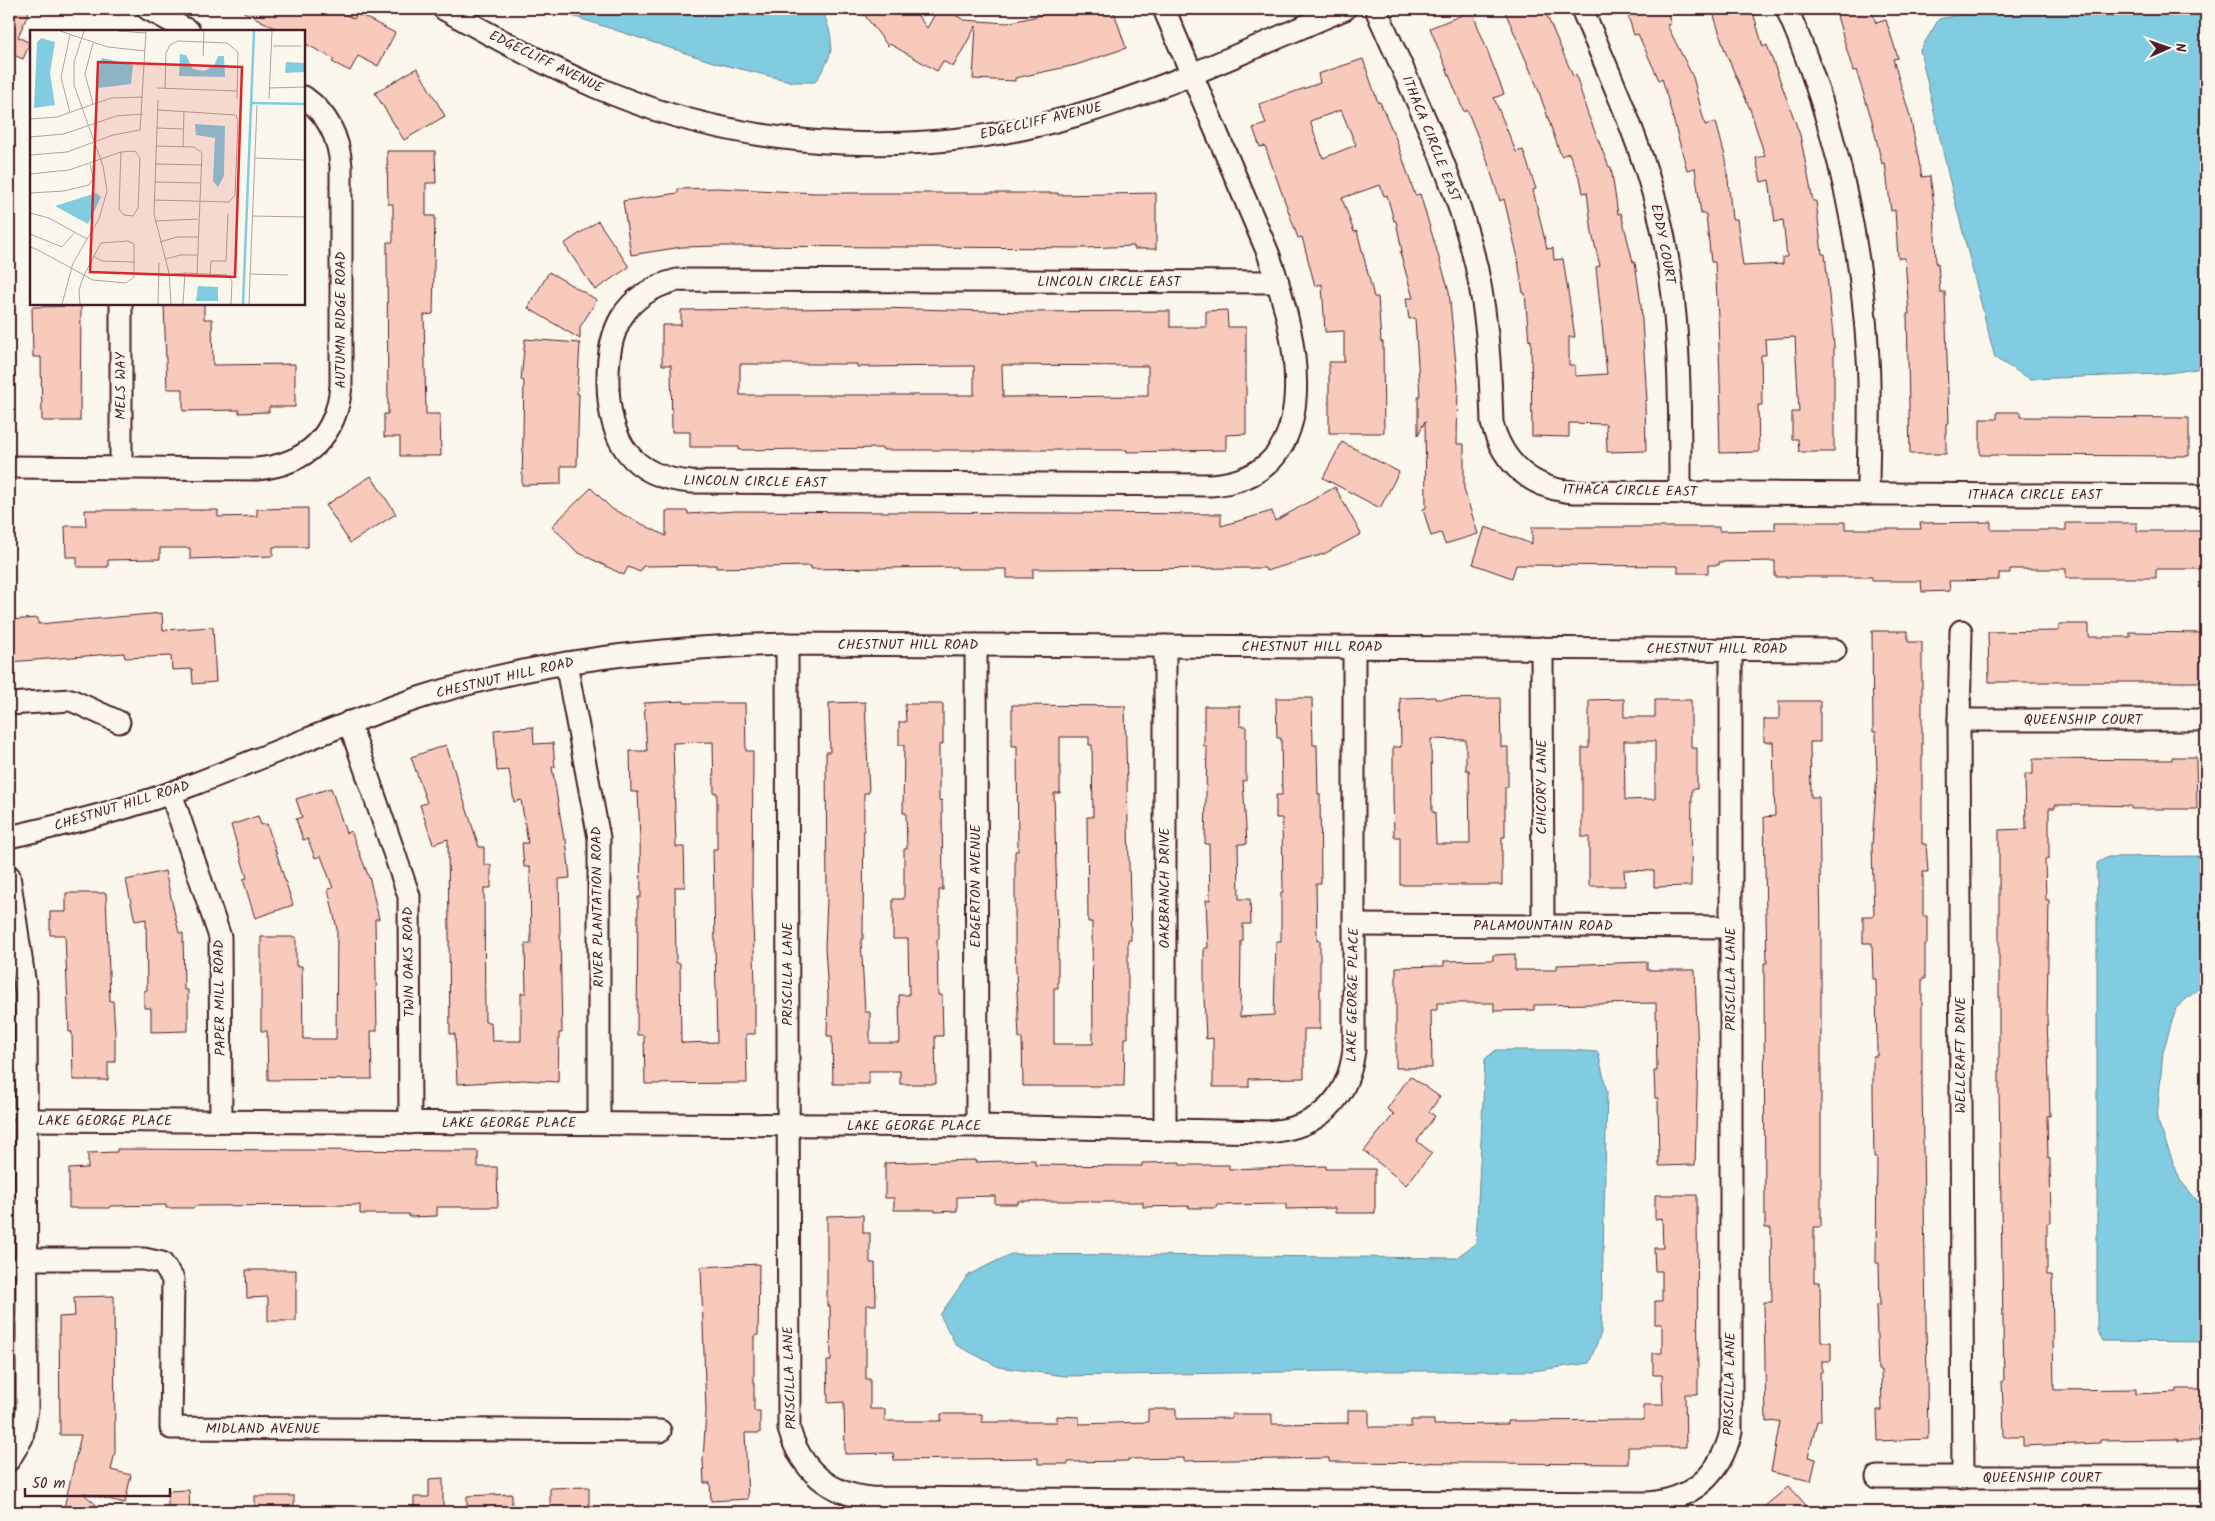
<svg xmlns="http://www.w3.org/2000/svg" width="2215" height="1521" font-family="Kalam,sans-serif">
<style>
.water{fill:#81cce1;stroke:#6b8798}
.building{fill:#f8cabc;stroke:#4a1f2b;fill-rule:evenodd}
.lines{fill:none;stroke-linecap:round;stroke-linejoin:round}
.minor-casing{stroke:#4a1f2b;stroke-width:25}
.minor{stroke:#fbf7ec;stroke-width:21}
.labels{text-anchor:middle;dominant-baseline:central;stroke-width:5;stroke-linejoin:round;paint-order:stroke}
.street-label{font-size:14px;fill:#4a1f2b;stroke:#fbf7ec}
.inset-river{fill:none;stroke:#81cce1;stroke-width:2.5}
.inset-road{fill:none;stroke:#b4a19f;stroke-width:1}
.view{fill:#d62828;fill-opacity:0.15;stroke:#d62828;stroke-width:2.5}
.inset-edge{fill:none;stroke:#4a1f2b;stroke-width:2.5}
</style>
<rect width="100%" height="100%" fill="#fbf7ec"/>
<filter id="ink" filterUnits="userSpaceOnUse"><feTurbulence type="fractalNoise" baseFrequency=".02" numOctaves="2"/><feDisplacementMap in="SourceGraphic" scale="10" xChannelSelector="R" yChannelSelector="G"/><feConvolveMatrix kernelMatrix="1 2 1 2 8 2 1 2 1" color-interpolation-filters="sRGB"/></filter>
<g filter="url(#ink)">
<!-- water -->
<g class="water">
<path d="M558 9H822C835 43 836 51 815 82H794L716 63 566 14Z"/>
<polygon points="1989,9 2206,10 2206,358 2197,369 2160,374 2030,379 1995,358 1949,178 1920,50 1939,19"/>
<polygon points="2206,856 2206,982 2176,1008 2163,1052 2157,1119 2180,1180 2206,1211 2206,1342 2103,1341 2097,1330 2097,863 2108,857"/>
<polygon points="1496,1050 1569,1050 1598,1052 1607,1092 1601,1333 1589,1363 1533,1371 1337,1371 1065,1376 999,1367 956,1345 940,1315 968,1275 1011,1254 1456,1258 1476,1243 1485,1059"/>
</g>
<!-- building -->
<g class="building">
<polygon points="9,9 30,9 18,37 30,43 23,59 11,54 9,58"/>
<polygon points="238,9 335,9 354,19 357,13 395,33 378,66 358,56 350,71 332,62 334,59 304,43 304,31 281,31"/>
<polygon points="860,9 913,9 927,28 938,9 945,9 964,20 1007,23 1069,9 1094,9 1095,13 1113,9 1126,48 1076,65 1015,78 1015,81 973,79 976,26 953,67 943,61 937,71 890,44 888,46"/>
<polygon points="1504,9 1544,9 1573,76 1576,75 1587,112 1609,167 1611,167 1618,214 1621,213 1633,262 1635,262 1641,305 1647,401 1645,401 1646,451 1607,452 1606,424 1569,423 1569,437 1532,436 1531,340 1529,341 1525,293 1523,293 1517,254 1504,199 1500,201 1486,157 1467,110 1464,112 1430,28 1472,11 1504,94 1494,98 1516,152 1523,150 1536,189 1533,190 1547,249 1553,248 1554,260 1563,259 1575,337 1569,337 1569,365 1575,365 1575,376 1607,374 1596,267 1600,266 1592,233 1587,192 1583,193 1581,182 1569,153 1561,156 1537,86"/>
<polygon points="1626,9 1666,9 1671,24 1667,25 1693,77 1705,125 1716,122 1726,160 1732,219 1737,219 1743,266 1783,264 1783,257 1787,257 1783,220 1775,222 1769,180 1761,182 1756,158 1765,156 1750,109 1725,51 1712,9 1752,9 1763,47 1767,45 1800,135 1813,201 1816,201 1822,254 1825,254 1834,346 1834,452 1799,452 1798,439 1792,439 1792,412 1799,412 1795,337 1765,339 1766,355 1761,355 1762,405 1758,405 1759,452 1720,453 1719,413 1721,413 1718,317 1715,262 1711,262 1706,214 1701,214 1695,168 1687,170 1662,78 1659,80 1638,34 1634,35"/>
<polygon points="1835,9 1871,9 1876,23 1886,20 1898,58 1893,59 1910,116 1922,177 1930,176 1934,205 1936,264 1938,263 1940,292 1945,292 1949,423 1946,424 1946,454 1910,454 1907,314 1909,314 1905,258 1898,258 1895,210 1891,211 1885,163 1882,164 1871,117 1856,70 1853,71"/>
<path d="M1363 59 1378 103 1380 102 1396 139 1415 195 1420 194 1449 291 1458 385 1457 444H1464V489L1478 534 1445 544 1441 533 1431 536 1423 509 1426 508 1425 421 1418 435V396H1420L1415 318 1409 319 1406 298H1413L1400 252 1402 251 1396 221H1394L1387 195 1384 196 1380 185 1342 198 1354 232 1357 231 1374 297H1378L1381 342H1383L1384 433H1329V362H1344V331L1325 332 1322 284 1315 286 1302 237 1298 238 1265 146 1260 147 1253 128 1266 124 1259 104 1320 83 1318 74ZM1341 110 1356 145 1323 158 1310 121Z"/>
<polygon points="417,68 445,116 404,140 375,93"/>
<polygon points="387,151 435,151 436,183 426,183 426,216 435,216 433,314 424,315 426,414 440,414 441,456 400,456 400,437 384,437 384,414 388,414 387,242 393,242 393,204 388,204"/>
<polygon points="718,188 816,193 1058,193 1058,195 1156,193 1156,249 1134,249 1134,246 1087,248 720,246 682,247 631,255 623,201 678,193 678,189"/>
<polygon points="598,221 629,267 595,290 564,244"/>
<polygon points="549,272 597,300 580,327 580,339 528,308"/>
<polygon points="164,304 204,304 204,319 212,319 213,365 295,364 295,407 269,407 269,412 239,413 239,410 183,411 183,389 167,389"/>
<polygon points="81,306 80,421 42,421 41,357 33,357 32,307"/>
<path d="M879 308 1024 312 1170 311V327H1206V311L1227 310 1228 327H1246V434L1226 435V450L1127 452V450H883V448L739 450V447H690V432H672L671 365H662V325H681V310ZM740 364H857V367L974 366V395H740ZM1002 365 1148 366V396L1003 397Z"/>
<polygon points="525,339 580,343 577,394 579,394 577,466 561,466 561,484 522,485 524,381 521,380"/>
<polygon points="1997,412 2021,412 2021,417 2189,418 2189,456 1980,455 1980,419 1997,419"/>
<polygon points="1342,442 1399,472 1380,508 1323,478"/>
<polygon points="371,476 396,514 350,543 326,505"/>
<polygon points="1335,487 1361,534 1324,554 1266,571 1265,568 1033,569 1033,578 1007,578 1007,569 957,569 957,567 811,569 811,566 716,568 716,565 643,566 640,572 628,567 624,575 577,552 552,526 591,488 612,509 666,536 666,511 688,511 688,514 736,511 1221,514 1221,526 1272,511 1275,521"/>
<polygon points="308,508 308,547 273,547 273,556 190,559 190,548 160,548 160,559 108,560 108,567 77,567 77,557 66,557 65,526 86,526 85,510 218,510 218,517 257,516 257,509"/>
<polygon points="1775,522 1845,522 1845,529 1921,529 1920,523 1991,522 1991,530 2066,530 2066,523 2137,523 2137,531 2204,531 2204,569 2156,569 2156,578 2066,578 2066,569 2010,569 2010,573 1999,573 1999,580 1949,581 1950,591 1922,592 1921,581 1872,581 1872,577 1775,577 1775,561 1719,562 1719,565 1708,565 1708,573 1678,573 1678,566 1516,565 1512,578 1473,564 1485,527 1532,544 1532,527 1719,527 1719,531 1775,530"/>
<polygon points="162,613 163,630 213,627 216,682 193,684 192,669 172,670 171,656 125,658 124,653 9,662 9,620 38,618 38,624"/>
<polygon points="2059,624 2089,624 2089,637 2130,637 2130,632 2206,633 2206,682 1989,682 1988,632 2059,631"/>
<polygon points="1872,631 1908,631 1908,642 1922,642 1922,844 1926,844 1928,872 1923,872 1923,916 1927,916 1927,944 1925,944 1925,979 1922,979 1922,1085 1928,1439 1878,1441 1877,1410 1882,1410 1881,1370 1878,1370 1876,1305 1880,1305 1879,1263 1876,1263 1877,1157 1874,1157 1873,1092 1873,1056 1877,1056 1876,979 1873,979 1872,943 1863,943 1863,916 1874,916 1872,846 1877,773 1876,732 1873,732"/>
<path d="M1435 697V699L1500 698 1501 747H1508V787H1505V837H1502V885H1400V837H1394L1393 796V747H1401L1400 698ZM1431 739 1466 740V770H1469L1470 844H1436L1435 812H1432Z"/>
<polygon points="1276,698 1312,698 1313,745 1317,745 1318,794 1320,794 1321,884 1316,884 1317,941 1320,940 1320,1029 1304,1029 1304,1078 1249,1079 1249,1087 1213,1087 1213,1038 1206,1039 1204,998 1204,948 1208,948 1206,900 1210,900 1209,844 1205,844 1207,747 1204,747 1204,706 1240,706 1240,726 1246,726 1246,781 1243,781 1247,844 1238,844 1239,899 1250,899 1251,924 1243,924 1243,941 1241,941 1240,1017 1274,1015 1276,941 1281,941 1281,892 1283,892 1282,818 1276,818 1276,795 1282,795 1281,738 1277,738"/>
<path d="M1624 699V717H1655V700H1691V748H1697V789H1692L1691 886 1654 887V871L1624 870 1625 886H1589V837H1582V748H1589V700ZM1624 741H1655V799L1625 800Z"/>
<path d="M684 701V703H745L746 751H753L752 889 755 986V1034H746L747 1083 645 1084 644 1035H637L638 897H641L640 840 638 792H631L630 751H647L644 703ZM713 742 714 793H717V849H713L717 1042 683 1043 681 1042 680 963H676L675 887H685L684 847H676L673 743Z"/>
<polygon points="1779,701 1820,701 1820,742 1810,742 1811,797 1819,797 1821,935 1821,1227 1814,1227 1814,1282 1820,1282 1821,1342 1831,1342 1831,1361 1822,1361 1822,1372 1820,1372 1821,1421 1817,1421 1808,1457 1816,1459 1811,1481 1771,1472 1780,1421 1766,1422 1764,1302 1772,1302 1771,1228 1765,1228 1764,963 1767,963 1764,817 1775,816 1773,742 1764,742 1764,719 1779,719"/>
<polygon points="865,702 869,793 864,793 863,939 861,939 865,1012 870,1012 870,1043 900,1043 899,995 909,995 908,939 893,939 893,899 904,899 904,849 907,849 906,813 903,813 904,745 899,745 899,722 906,722 905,704 943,704 943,744 939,745 939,801 942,800 943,890 939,890 939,939 937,939 938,995 942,995 943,1036 935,1036 936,1084 900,1084 900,1071 869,1071 869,1084 833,1084 832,1036 827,1036 828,995 825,947 827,898 826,752 830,752 829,703"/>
<path d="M1012 705 1125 706 1131 940H1128V1038H1125L1124 1086H1023L1022 1038H1019L1015 948V851H1018L1017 746H1012ZM1060 737H1089V745H1092L1093 817H1087L1088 922H1092L1093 1044H1054V988H1058V940L1054 793H1060Z"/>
<polygon points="533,727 534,744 553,743 555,767 552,767 564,839 566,839 570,878 559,879 562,1033 559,1033 558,1082 523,1080 457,1084 455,1034 450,1034 448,839 433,844 420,805 427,803 411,757 446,745 479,847 484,847 484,865 491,865 491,888 484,888 485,1022 491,1022 492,1041 521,1041 521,993 526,993 525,944 531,944 530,867 524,867 522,843 528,843 521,800 514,802 509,770 497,771 494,730"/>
<polygon points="2172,757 2196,757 2197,809 2131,809 2131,806 2096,805 2055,805 2055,808 2049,808 2049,858 2045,859 2046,900 2049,900 2047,1016 2050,1116 2047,1116 2048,1158 2050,1158 2051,1223 2047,1223 2047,1275 2052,1275 2054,1390 2136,1389 2136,1394 2177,1392 2177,1389 2206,1389 2206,1426 2198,1426 2199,1441 2178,1441 2178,1439 2100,1440 2100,1443 2023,1446 2023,1437 2004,1437 2003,1405 2002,1381 2004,1381 1999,1088 1999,830 2026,829 2025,774 2033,774 2033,759 2172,760"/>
<polygon points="331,788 346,833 351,831 370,880 379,919 375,919 377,1031 371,1031 372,1079 268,1080 267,1031 261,1031 261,937 296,937 296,966 302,966 303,1039 336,1039 337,929 328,889 333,888 321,856 315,858 308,839 303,840 296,819 302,817 296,799"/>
<polygon points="258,816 261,825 267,824 293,905 255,918 243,879 247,878 231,825"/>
<polygon points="165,871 179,933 183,933 184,990 188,990 188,1031 151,1032 151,1008 144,1008 144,991 147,990 146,919 135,921 126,880"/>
<polygon points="66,893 106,893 110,1001 113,1001 115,1031 115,1062 108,1062 108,1080 73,1080 72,1032 69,1032 65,935 50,935 50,912 66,912"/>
<polygon points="1515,954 1515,970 1557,970 1557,965 1647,962 1647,970 1695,970 1698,1060 1695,1165 1659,1166 1658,1098 1655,1098 1654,1071 1657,1071 1656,1003 1534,1005 1534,1010 1494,1011 1494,1003 1437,1003 1437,1010 1431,1010 1432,1068 1396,1068 1396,967 1444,966 1444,961 1493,960 1493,955"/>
<polygon points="1410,1076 1440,1097 1429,1112 1435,1116 1417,1141 1432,1153 1406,1185 1364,1151 1394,1114 1387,1109"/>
<polygon points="117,1149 478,1151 478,1167 497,1167 498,1207 437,1207 437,1216 409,1217 409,1214 360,1214 360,1205 195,1206 194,1208 166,1208 166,1205 110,1206 110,1208 69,1208 69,1169 88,1168 88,1153 117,1152"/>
<polygon points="975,1160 975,1162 1035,1160 1035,1165 1142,1166 1142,1163 1180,1162 1180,1165 1229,1165 1229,1169 1326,1166 1326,1169 1375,1169 1375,1213 1335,1213 1335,1208 1286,1209 1286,1204 1216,1205 1217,1208 1189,1208 1189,1206 1143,1207 1143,1202 1092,1202 1092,1201 1018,1201 1018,1204 995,1204 995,1196 957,1197 957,1211 935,1212 935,1210 894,1210 894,1198 885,1198 885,1163"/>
<polygon points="1655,1195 1697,1195 1698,1394 1685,1394 1686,1447 1628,1447 1628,1464 1329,1462 1329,1458 1184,1461 1184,1458 1128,1459 1128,1461 1068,1462 1068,1464 1038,1464 1038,1458 894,1460 893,1453 845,1454 844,1402 828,1403 827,1361 831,1361 830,1306 827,1306 827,1216 863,1215 863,1233 870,1233 870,1263 875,1263 876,1305 866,1305 866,1379 870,1379 870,1409 885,1409 885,1421 941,1421 941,1414 982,1414 982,1422 1057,1422 1057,1416 1079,1417 1079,1424 1148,1422 1148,1409 1176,1409 1176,1419 1232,1418 1232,1414 1272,1414 1272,1424 1348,1423 1348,1410 1369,1410 1369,1427 1411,1427 1411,1420 1434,1420 1434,1425 1508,1424 1508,1421 1644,1420 1644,1405 1663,1405 1662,1375 1653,1375 1653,1353 1662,1353 1662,1324 1655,1324 1655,1301 1662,1301 1662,1271 1655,1271 1654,1248 1663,1248 1662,1218 1655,1219"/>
<polygon points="759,1264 758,1335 754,1336 754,1411 760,1411 760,1433 745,1433 748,1499 711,1501 710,1483 704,1483 703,1460 706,1411 701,1267"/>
<polygon points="246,1270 296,1270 296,1321 268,1321 268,1297 247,1298"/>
<polygon points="114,1296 115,1452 111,1470 131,1475 125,1503 83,1493 104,1512 63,1512 81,1435 60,1435 59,1317 75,1316 74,1297"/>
<polygon points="443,1478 443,1512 414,1512 414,1497 429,1497 429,1479"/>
<polygon points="1789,1486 1812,1512 1758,1512"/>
<polygon points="589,1487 589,1512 550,1512 550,1488"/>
<polygon points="189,1490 190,1512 168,1512 168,1491"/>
<polygon points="512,1494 512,1512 467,1512 467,1496"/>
<rect x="255" y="1496" width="39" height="16"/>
</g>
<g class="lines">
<defs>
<g id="minor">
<polyline points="148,9 189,31"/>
<path d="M444 9C500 40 555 71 615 95 757 152 927 159 1074 116 1167 89 1256 46 1345 9"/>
<path d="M1164 9 1268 253C1295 329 1333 476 1211 485L691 482C630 477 609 440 608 383 607 330 623 294 677 280L1278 282"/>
<path d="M1376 9C1409 85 1448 162 1470 242 1487 301 1490 361 1492 423 1503 464 1532 489 1574 492L2206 496"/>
<path d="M1582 9C1610 75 1640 141 1658 211 1681 304 1680 398 1680 493"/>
<path d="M1787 9C1835 120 1861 236 1868 358 1871 403 1868 449 1868 494"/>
<polyline points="121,304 121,468"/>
<path d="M9 467 257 469C307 464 337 436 341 385V166C339 138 328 114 304 97"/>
<polyline points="1961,631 1959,720 1963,1478"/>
<path d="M787 644 789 1429C801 1470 829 1494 871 1498L1648 1503C1693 1499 1720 1475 1731 1432V649"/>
<polyline points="976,645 977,1126"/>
<polyline points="1165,646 1165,1130"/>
<polyline points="1542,648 1543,926"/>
<polyline points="566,663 599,838 599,1123"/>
<polyline points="9,704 71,700 119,722"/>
<polyline points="1959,720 2206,720"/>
<polyline points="349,722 409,896 410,1123"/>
<polyline points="171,793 220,937 221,1121"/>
<path d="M9 837C71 823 133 808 192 785 268 756 342 723 419 698 538 660 663 647 787 644L1835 650"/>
<polyline points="9,876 26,992 27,1409 22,1438 9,1460"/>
<polyline points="1354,925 1731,927"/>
<path d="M26 1120 977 1126 1268 1132C1319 1128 1348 1100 1354 1050V647"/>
<polyline points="26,1259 144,1259 162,1263 173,1279 171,1428 660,1431"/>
<polyline points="1877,1477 2206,1477"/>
</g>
</defs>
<!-- minor casing -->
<use href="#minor" class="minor-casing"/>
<!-- minor -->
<use href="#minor" class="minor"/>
</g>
</g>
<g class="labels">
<!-- street labels -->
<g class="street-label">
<text transform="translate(546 62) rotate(26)">EDGECLIFF AVENUE</text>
<text transform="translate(1041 121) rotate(-13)">EDGECLIFF AVENUE</text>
<text transform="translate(1431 139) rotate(68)">ITHACA CIRCLE EAST</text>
<text transform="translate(1663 244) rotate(79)">EDDY COURT</text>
<text x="1109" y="282">LINCOLN CIRCLE EAST</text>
<text transform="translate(341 320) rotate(-90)">AUTUMN RIDGE ROAD</text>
<text transform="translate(121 386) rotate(-90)">MELS WAY</text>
<text transform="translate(755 482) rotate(1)">LINCOLN CIRCLE EAST</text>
<text transform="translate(1630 491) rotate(1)">ITHACA CIRCLE EAST</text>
<text x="2035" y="495">ITHACA CIRCLE EAST</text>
<text x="908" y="645">CHESTNUT HILL ROAD</text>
<text x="1312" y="647">CHESTNUT HILL ROAD</text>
<text x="1717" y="649">CHESTNUT HILL ROAD</text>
<text transform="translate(505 678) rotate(-13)">CHESTNUT HILL ROAD</text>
<text x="2083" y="720">QUEENSHIP COURT</text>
<text transform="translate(1542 787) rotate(-90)">CHICORY LANE</text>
<text transform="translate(122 806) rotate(-17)">CHESTNUT HILL ROAD</text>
<text transform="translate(976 886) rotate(-90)">EDGERTON AVENUE</text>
<text transform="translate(1165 888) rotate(-90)">OAKBRANCH DRIVE</text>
<text transform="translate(598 907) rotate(-91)">RIVER PLANTATION ROAD</text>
<text x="1543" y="926">PALAMOUNTAIN ROAD</text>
<text transform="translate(409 962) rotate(-91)">TWIN OAKS ROAD</text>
<text transform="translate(788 974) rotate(-90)">PRISCILLA LANE</text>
<text transform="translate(1731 979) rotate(-90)">PRISCILLA LANE</text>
<text transform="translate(1353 995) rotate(-89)">LAKE GEORGE PLACE</text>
<text transform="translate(220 998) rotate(-91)">PAPER MILL ROAD</text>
<text transform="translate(1961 1055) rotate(-90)">WELLCRAFT DRIVE</text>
<text x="105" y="1121">LAKE GEORGE PLACE</text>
<text x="509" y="1123">LAKE GEORGE PLACE</text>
<text x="914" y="1126">LAKE GEORGE PLACE</text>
<text transform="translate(790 1378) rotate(-92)">PRISCILLA LANE</text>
<text transform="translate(1730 1384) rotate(-89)">PRISCILLA LANE</text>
<text x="263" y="1429">MIDLAND AVENUE</text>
<text x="2042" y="1478">QUEENSHIP COURT</text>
</g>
</g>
<!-- overview -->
<g transform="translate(30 30)">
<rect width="275" height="275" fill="#fbf7ec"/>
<path d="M11 8 25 12 20 43 25 75 4 78 7 12ZM150 24 156 25 163 39 174 41 184 36 188 26H194L195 47 149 46ZM72 28 103 35 101 54 68 58 67 42ZM256 32 275 33V42L255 43ZM165 94 195 96 194 146 188 157 183 151 185 108 166 105ZM66 163 71 167 58 194 25 176ZM168 256 188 257V271H166Z" fill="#81cce1"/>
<path class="inset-river" d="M221 73 275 74M213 274 224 1"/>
<path class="inset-road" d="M30 1 78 17 115 21M88 1 116 3M40 5 31 47 40 83M63 13 55 44 63 74M243 16H271M173 26 174 1M127 58 207 61M239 58 275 57M135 59 136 23 140 15 148 11 197 13 208 22 207 69M239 69 242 1M128 70 124 184 139 243 141 274M0 89 27 87 81 68 113 67M127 98 153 99M0 107 34 104 86 86 113 84M126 116 164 117 172 123 167 244M153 117 154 81M0 125 37 122 83 105 110 100 116 1M225 128 275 130M125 134 171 135M0 144 39 140 91 122 105 121 110 128 108 178 103 186 94 185 89 179 91 122M125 152 170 153M0 163 34 161 59 155 63 148 60 134M124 170 199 172 205 165 208 91 206 85 128 80M0 183 19 188 57 209M223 186 274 187M125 191 168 189M0 204 32 217 45 202M130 212 147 207H168M0 217 8 220 54 245 63 250 96 253 104 247V214L98 211 71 213 54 245 49 260 50 274M63 226 72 231 105 232M136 229 150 225H167M180 244 181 231H196L198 184M220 244 258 245M127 246 155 243 197 245 202 251 201 274M32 274 43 233 69 189 77 161 73 136 44 55V32L54 1M128 274 129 233M153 274 155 243M219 274 227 75"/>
<path class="view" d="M68 32 212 37 205 247 60 242Z"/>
<rect width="275" height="275" class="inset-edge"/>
</g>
<!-- margin -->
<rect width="2215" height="1521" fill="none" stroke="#fbf7ec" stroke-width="30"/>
<rect x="15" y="15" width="2185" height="1491" fill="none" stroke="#4a1f2b" stroke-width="2" filter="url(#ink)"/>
<!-- north arrow -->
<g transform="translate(2168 48) rotate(88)" stroke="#fbf7ec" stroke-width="4" paint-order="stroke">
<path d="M0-4L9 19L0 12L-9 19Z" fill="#4a1f2b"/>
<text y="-8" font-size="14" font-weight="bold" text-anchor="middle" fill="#4a1f2b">N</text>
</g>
<!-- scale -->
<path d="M25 1488v8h145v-8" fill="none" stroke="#4a1f2b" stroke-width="2.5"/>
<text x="32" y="1488" font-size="15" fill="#4a1f2b" stroke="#fbf7ec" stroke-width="4" paint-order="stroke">50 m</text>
</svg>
